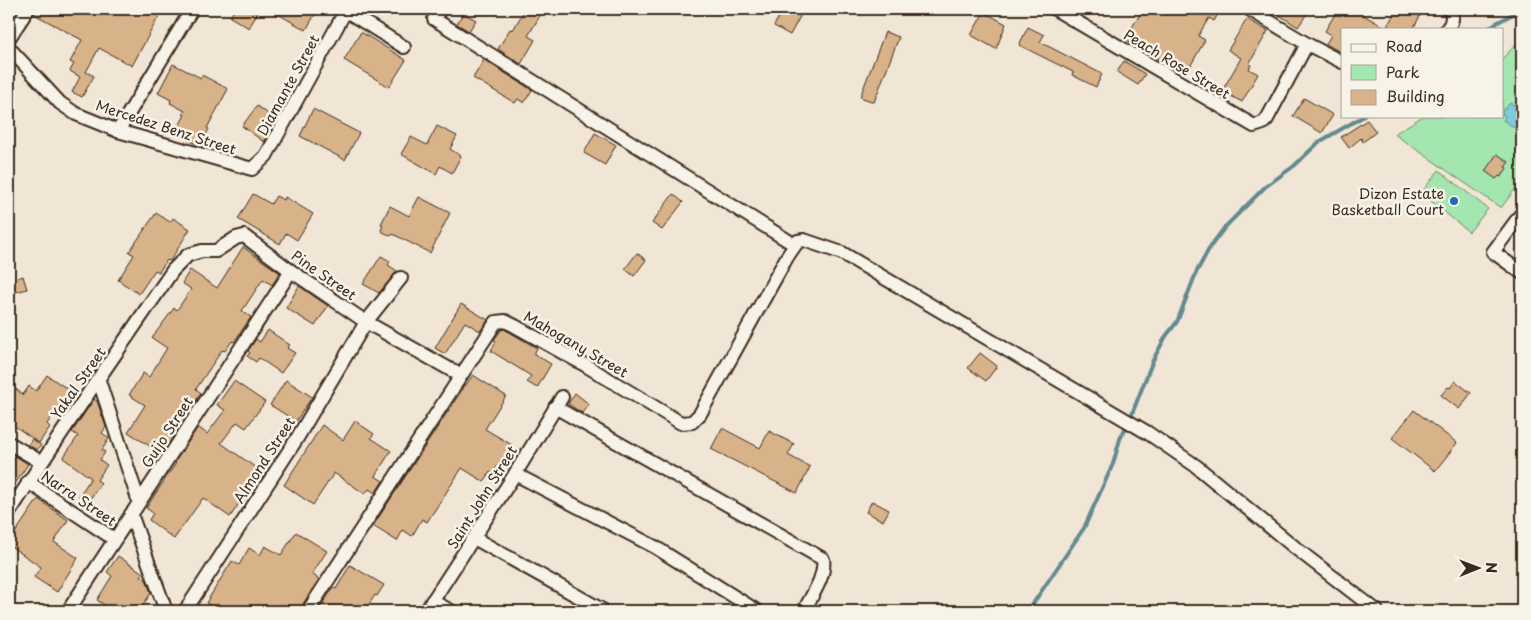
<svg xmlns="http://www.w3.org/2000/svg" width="1531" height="620" font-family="'Playpen Sans',sans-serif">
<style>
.green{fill:#a3e6b0;stroke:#6f8867}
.water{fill:#7dccda;stroke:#638b8f}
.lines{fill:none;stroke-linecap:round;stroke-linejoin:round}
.stream{stroke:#638b8f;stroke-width:4}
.building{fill:#d8b38a;stroke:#3b2a1e}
.minor-casing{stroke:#3b2a1e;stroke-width:16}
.minor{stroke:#f7f3e8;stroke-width:12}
.poi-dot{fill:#1f6fb2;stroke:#f7f3e8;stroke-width:2}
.labels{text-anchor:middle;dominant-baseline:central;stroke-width:5;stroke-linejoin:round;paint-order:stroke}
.street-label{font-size:14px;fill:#3b2a1e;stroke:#f7f3e8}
.poi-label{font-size:14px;fill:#3b2a1e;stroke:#f7f3e8;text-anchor:end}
</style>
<rect width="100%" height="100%" fill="#f1e6d5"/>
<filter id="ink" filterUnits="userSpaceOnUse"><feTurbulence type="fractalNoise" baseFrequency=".02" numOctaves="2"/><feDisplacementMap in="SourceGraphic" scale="10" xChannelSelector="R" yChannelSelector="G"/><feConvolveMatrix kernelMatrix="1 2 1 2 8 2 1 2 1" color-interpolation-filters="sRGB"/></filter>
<g filter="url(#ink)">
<!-- green -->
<g class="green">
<polygon points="1522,38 1522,180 1501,208 1394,134 1423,116 1502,116 1502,59"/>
<polygon points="1439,170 1488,209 1469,232 1421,193"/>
</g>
<!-- water -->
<polygon class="water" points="1510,103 1513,105 1516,103 1522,108 1522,133 1503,120 1505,117 1502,112"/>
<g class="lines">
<!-- stream -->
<g class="stream">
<polyline points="1489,29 1491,26 1522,9"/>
<polyline points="1130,419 1153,360 1166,336 1177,322 1196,273 1210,247 1225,227 1265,187 1294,166 1319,142 1364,116"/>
<polyline points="1028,611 1084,528 1113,464 1120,439 1127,425"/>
</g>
</g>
<!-- building -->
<g class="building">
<polygon points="36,9 146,9 159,16 132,66 99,48 86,72 94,76 82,97 72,92 80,77 70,71 74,64 70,62 82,40 34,14"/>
<polygon points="235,9 260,9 249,28 230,17"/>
<polygon points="269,9 318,9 306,30"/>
<polygon points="525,9 544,9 528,36 535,40 521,64 498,49 510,29 513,30"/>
<polygon points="783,9 804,9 790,35 774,26"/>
<polygon points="1143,9 1156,9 1167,15 1170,9 1221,9 1214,21 1209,18 1198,36 1205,40 1187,72 1165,59 1163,62 1125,39"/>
<polygon points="1270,9 1310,9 1298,27"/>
<polygon points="1338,9 1362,9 1360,13 1386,28 1397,9 1408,9 1420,16 1413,29 1342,29 1342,53 1326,44 1331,35 1325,31"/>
<polygon points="984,12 1006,24 996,49 971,35"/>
<polygon points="463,13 476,20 469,31 457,24"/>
<polygon points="1247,19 1268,31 1249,64 1251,65 1249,69 1258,74 1242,102 1222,91 1241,58 1228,50"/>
<polygon points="1028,27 1044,35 1040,42 1102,74 1096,87 1072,75 1073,72 1019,45"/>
<polygon points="361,32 406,60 389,87 344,60"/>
<polygon points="885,32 899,37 874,102 860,97"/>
<polygon points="484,60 532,90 524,103 518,99 515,103 473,78"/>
<polygon points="1124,61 1145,74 1138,85 1117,72"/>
<polygon points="173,64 201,78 202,75 228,89 207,128 209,129 200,146 175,133 185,115 183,114 185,111 170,103 171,100 158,93"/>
<polygon points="1304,98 1333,115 1322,133 1293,116"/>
<polygon points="257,106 277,120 264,142 242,126"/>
<polygon points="313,109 359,133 345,160 300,136"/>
<polygon points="1367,120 1376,132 1363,142 1361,138 1349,148 1341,137"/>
<polygon points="437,126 457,136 450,149 461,156 452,173 440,166 436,174 401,154 411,137 427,145"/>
<polygon points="595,133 616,145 605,165 584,153"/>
<polygon points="1497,154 1509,162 1505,167 1507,168 1501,177 1499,176 1496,179 1485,171"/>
<polygon points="253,194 271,204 276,196 284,200 285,197 313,214 297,240 286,233 280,244 238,219"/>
<polygon points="673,194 683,202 662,230 652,223"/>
<polygon points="419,197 450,213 430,253 393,234 391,236 381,231 383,225 381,224 390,206 409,216"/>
<polygon points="156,213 170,222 173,218 190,229 170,261 167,260 159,272 155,270 139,294 118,280 134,255 129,252"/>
<polygon points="243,247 280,273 272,285 263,279 242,311 251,317 234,342 232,341 225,351 222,350 196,389 201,393 162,454 128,432 145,405 129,395 143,373 149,377 167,348 152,338 174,308 177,310 191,289 182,283 190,270 217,288"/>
<polygon points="637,253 646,260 634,276 625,269"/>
<polygon points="381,256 390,261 388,265 397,271 379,293 363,284"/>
<polygon points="23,276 27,289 9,294 9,281"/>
<polygon points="299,286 328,306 315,326 286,308"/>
<polygon points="461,304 488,320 480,331 465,322 445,354 435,348"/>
<polygon points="504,329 537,348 534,354 551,364 537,388 527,382 531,376 491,351 496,341 494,340 501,330"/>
<polygon points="268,330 290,345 287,348 295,353 281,373 259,358 256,362 247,356 250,353 248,351 256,339 260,342"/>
<polygon points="980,353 997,366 986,381 968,368"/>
<polygon points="47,375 69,390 47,424 50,427 39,443 9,422 9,383 23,395 29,386 36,391"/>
<polygon points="473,375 506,396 485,429 512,445 499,466 498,465 493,474 490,472 484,482 462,468 427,522 422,519 412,536 403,530 397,541 373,526 456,399"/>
<polygon points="286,380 312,397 296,421 270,405"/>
<polygon points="234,381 265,402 246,428 237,422 221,443 259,470 251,482 256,485 249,495 246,493 230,517 203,498 174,539 149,520 153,513 146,508 176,463 175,462 198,427 207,434 225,410 217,405"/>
<polygon points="1455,381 1471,393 1459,409 1441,395 1448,387 1450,388"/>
<polygon points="575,393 589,404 582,413 568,404"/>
<polygon points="94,399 97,401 106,427 102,433 109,438 102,450 105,452 100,460 107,465 97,480 101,483 88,502 79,496 91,478 63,458 78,436 72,432"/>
<polygon points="1414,410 1457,443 1435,471 1392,438"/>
<polygon points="355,421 374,434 371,438 391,451 375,476 383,481 375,493 369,489 365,494 334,473 313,505 284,485 322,425 343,440"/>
<polygon points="722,428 760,448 769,431 794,444 788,455 810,467 797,493 711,449"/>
<polygon points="32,439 41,445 37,450 28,445"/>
<polygon points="9,452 28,464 9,493"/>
<polygon points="38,499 68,520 54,542 78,558 57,592 34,577 41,567 9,545 9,542"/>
<polygon points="872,501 889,510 883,521 866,512"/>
<polygon points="296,532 327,551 312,574 319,579 301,607 300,611 221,611 206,603 232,561 239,565 249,548 260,555 265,546 281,555"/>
<polygon points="118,556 143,573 141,576 146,579 151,593 139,611 113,611 97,600 112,576 107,572"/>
<polygon points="350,565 384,585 377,596 375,595 365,611 318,611 333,588 336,589"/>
</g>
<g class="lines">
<defs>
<g id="minor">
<polyline points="343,9 404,47"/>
<polyline points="440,9 434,19 795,245"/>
<polyline points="1055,9 1254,126 1263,123 1267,119 1307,44"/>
<polyline points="1249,9 1307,44 1342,62"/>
<path d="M1447 29C1452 23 1455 15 1448 9"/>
<polyline points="9,38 28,9"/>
<polyline points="9,48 60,103 76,114 118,131 252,169 266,156 346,10"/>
<polyline points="118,131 192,9"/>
<polyline points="1522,213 1493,252 1522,273"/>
<polyline points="99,381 139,502"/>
<path d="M555 407 823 559C826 577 811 596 804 611"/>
<polyline points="9,443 41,462"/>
<polyline points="515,474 655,547 757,611"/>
<polyline points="28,482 114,539"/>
<path d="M9 513C61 431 118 351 173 270L188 255 202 251H216L236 238 244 236 291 271 366 322 460 375"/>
<polyline points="131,514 166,611"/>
<polyline points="474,538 604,611"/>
<polyline points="432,601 451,611"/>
<polyline points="68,611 291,271"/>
<polyline points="185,611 296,440 366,322 401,278"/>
<polyline points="308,611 496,322 505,321 515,326 585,365 681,423 692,422 700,414 787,257 798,241 804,240 842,253 1148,433 1196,466 1298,550 1377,611"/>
<polyline points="426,611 515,474 562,397"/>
</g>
</defs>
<!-- minor casing -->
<use href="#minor" class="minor-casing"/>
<!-- minor -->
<use href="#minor" class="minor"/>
</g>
</g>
<!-- markers -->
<circle class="poi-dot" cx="1454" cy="201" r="5"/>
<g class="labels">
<!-- street labels -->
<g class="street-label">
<text transform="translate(1177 64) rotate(31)">Peach Rose Street</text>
<text transform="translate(288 85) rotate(-61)">Diamante Street</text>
<text transform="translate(166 127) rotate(18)">Mercedez Benz Street</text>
<text transform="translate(324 275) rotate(35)">Pine Street</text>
<text transform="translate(576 344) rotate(30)">Mahogany Street</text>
<text transform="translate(78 383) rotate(-55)">Yakal Street</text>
<text transform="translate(167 432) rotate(-57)">Guijo Street</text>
<text transform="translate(264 460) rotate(-57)">Almond Street</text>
<text transform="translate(482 497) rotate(-58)">Saint John Street</text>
<text transform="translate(79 498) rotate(34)">Narra Street</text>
</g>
<!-- poi labels -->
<g class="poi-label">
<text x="1444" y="193">Dizon Estate<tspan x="1444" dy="16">Basketball Court</tspan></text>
</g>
</g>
<!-- margin -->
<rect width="1531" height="620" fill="none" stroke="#f7f3e8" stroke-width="30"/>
<rect x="15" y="15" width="1501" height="590" fill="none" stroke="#3b2a1e" stroke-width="2" filter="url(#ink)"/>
<!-- legend -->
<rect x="1341" y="28" width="162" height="90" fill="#f7f3e8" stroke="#aca397"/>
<rect x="1351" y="44" width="25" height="8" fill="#f7f3e8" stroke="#aca397"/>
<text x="1386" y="52" font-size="15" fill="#3b2a1e">Road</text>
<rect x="1351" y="65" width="25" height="15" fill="#a3e6b0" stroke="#aca397"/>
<text x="1386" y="78" font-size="15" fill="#3b2a1e">Park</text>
<rect x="1351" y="90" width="25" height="15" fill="#d8b38a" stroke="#aca397"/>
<text x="1386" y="102" font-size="15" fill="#3b2a1e">Building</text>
<!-- north arrow -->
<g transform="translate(1478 568) rotate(89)" stroke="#f7f3e8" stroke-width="4" paint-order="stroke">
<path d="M0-4L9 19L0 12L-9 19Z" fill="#3b2a1e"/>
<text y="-8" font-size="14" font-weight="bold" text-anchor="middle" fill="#3b2a1e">N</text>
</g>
</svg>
